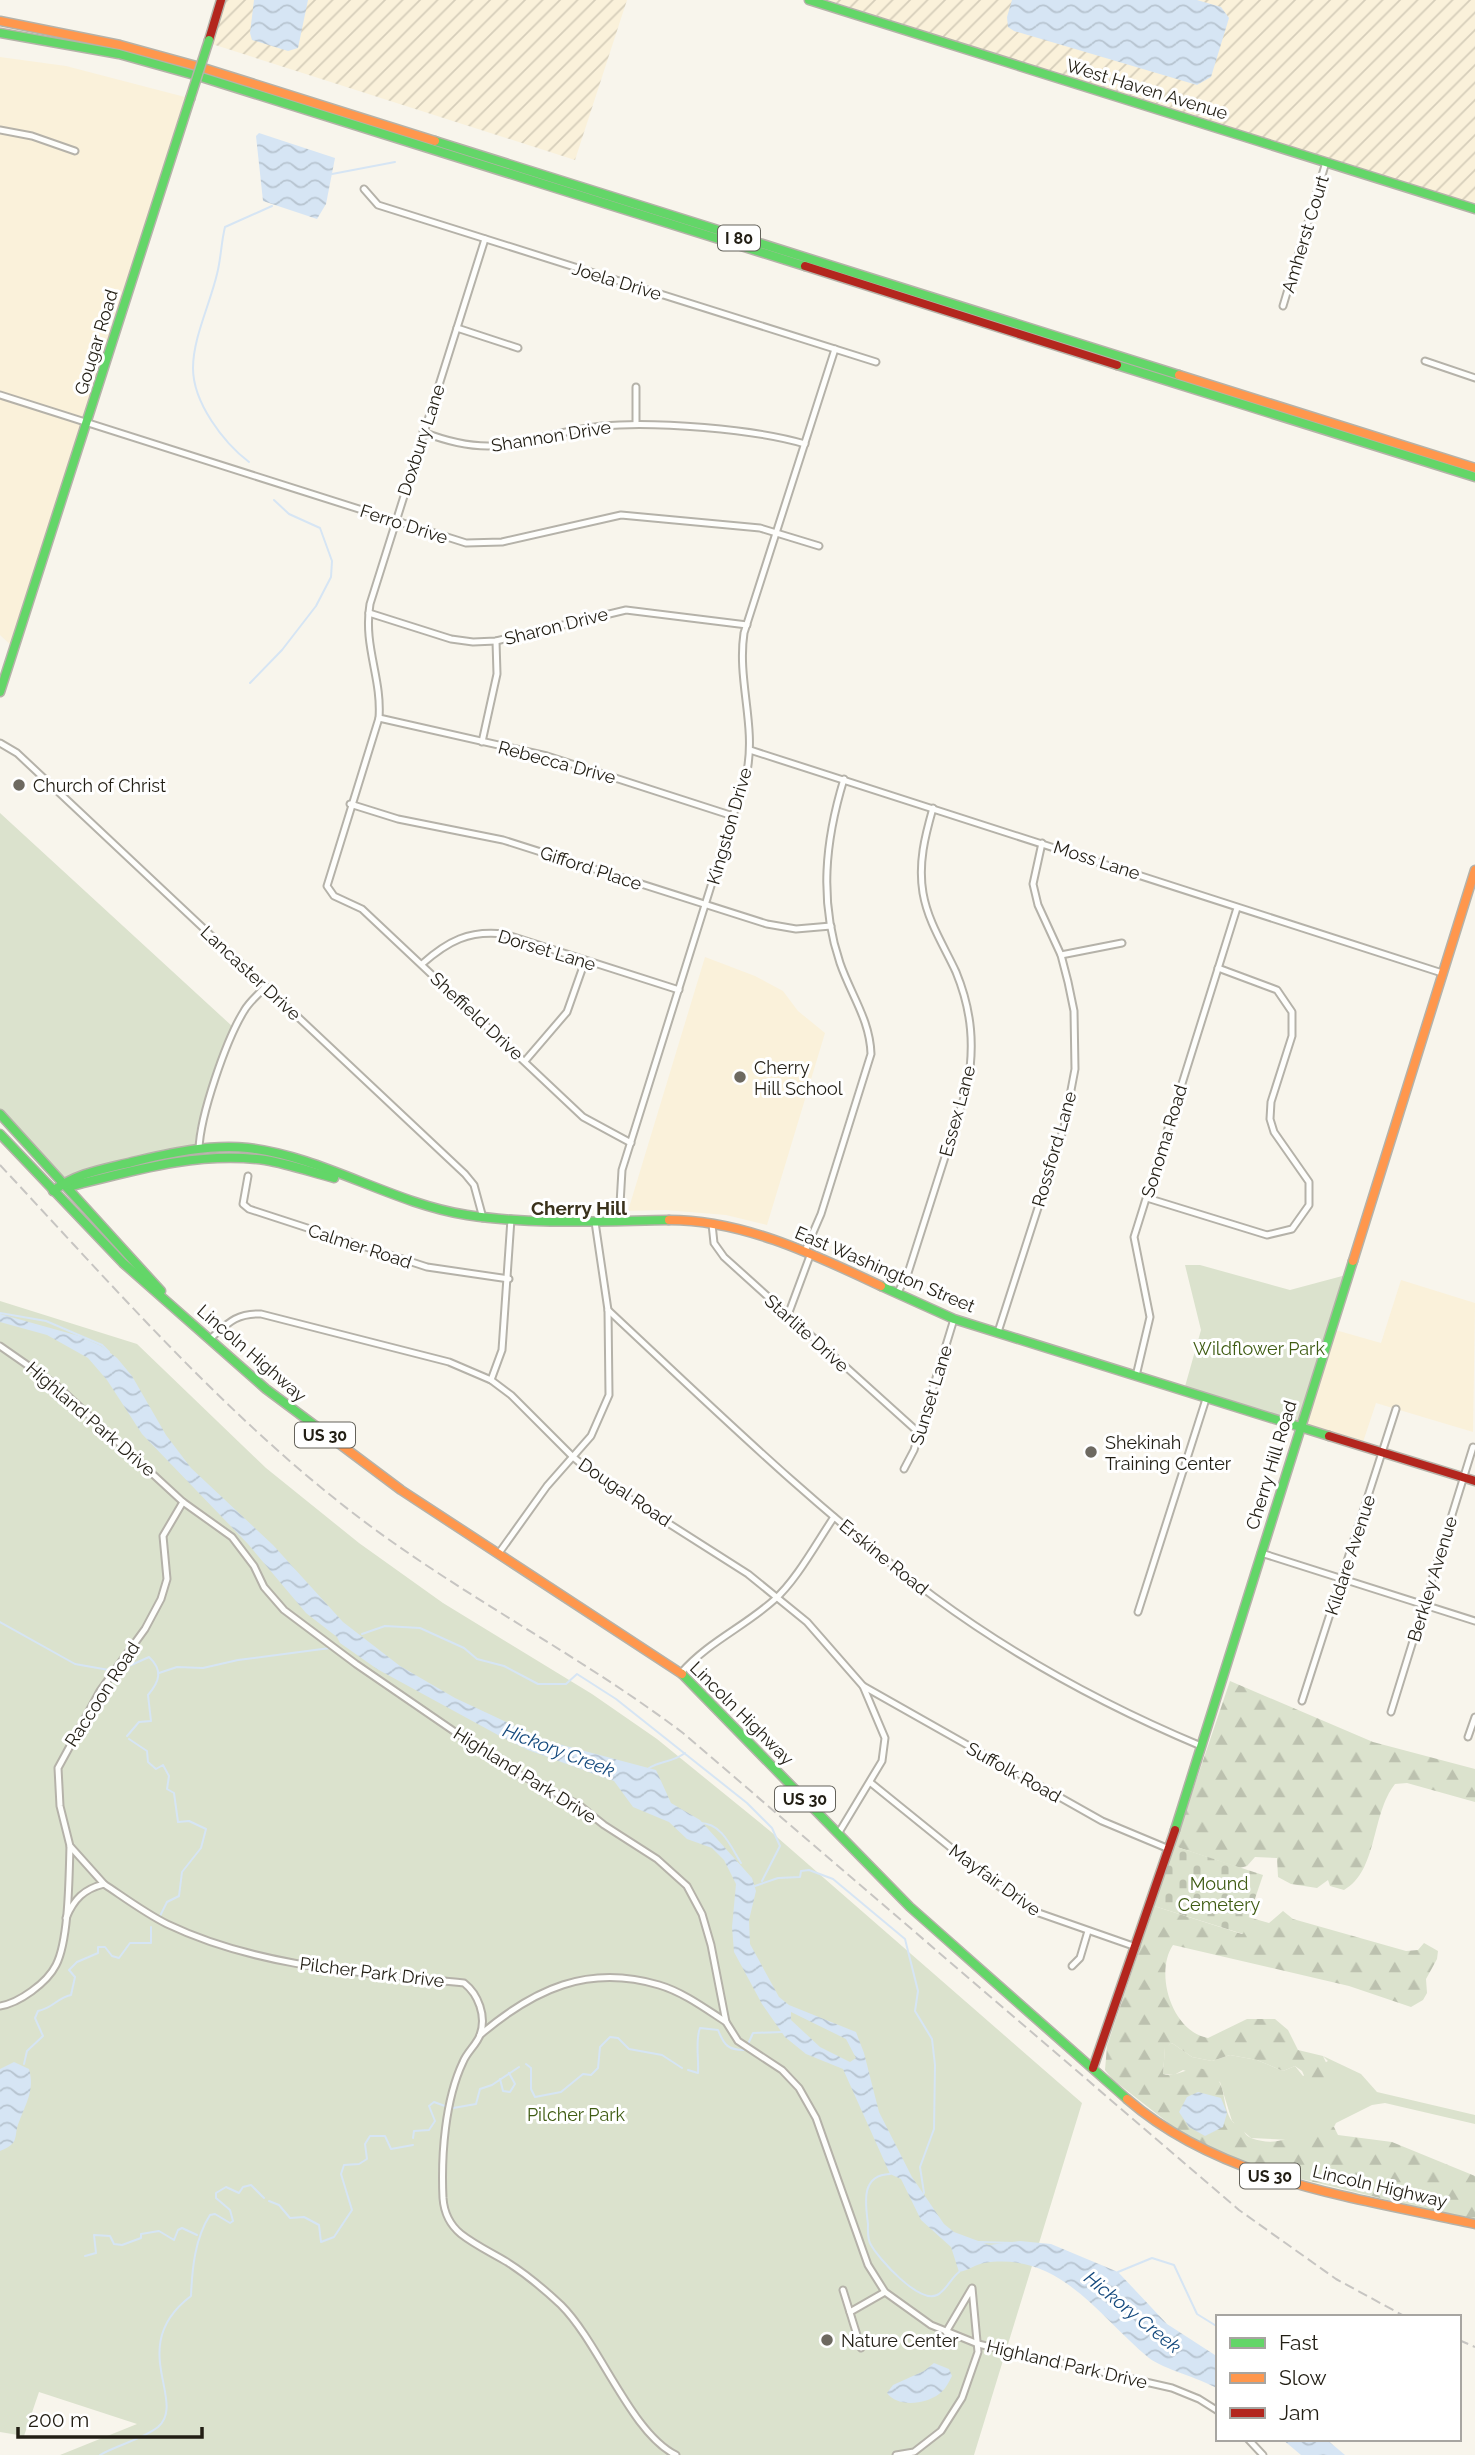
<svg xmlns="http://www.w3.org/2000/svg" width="1475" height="2455" font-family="Raleway,sans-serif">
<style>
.built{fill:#faf1da}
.industrial{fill:url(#industrial-furrows)}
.green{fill:#dbe2cd}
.forest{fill:url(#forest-firs)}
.cemetery{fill:url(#cemetery-stones)}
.water{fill:url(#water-waves);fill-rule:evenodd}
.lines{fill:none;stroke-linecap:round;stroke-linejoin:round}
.stream{stroke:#d6e5f4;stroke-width:2}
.street-casing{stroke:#b5b2a9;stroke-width:9}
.fast-casing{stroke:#b5b2a9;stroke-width:11}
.slow-casing{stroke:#b5b2a9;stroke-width:11}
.jam-casing{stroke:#b5b2a9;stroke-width:11}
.street{stroke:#fefefc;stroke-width:5}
.fast{stroke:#63d668;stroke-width:8}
.slow{stroke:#ff974d;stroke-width:8}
.jam{stroke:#b3261e;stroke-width:8}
.rail{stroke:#c7c5c2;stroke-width:2;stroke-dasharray:10 5;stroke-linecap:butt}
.fast-bridge-casing{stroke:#b5b2a9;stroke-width:11;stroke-linecap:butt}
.fast-bridge{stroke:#63d668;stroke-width:8}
.poi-dot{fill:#6d6960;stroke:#fff;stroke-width:2.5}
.labels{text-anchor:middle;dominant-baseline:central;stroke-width:6;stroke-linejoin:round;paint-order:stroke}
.shield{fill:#fff;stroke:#64625a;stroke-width:2}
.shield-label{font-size:16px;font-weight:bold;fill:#221e14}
.street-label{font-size:18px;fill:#221e14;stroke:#fff}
.poi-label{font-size:18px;fill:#221e14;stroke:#fff;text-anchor:start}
.park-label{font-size:18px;fill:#3f5c13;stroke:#fff}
.neighbourhood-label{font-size:19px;font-weight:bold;fill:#3a321c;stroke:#fff}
.water-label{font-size:19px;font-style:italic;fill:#14497d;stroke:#fff}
</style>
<defs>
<pattern id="industrial-furrows" width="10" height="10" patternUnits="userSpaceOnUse" patternTransform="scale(1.75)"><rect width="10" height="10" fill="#faf1da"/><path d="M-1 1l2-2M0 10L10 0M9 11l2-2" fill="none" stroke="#d6ceba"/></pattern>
<pattern id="forest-firs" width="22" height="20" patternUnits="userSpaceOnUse" patternTransform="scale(1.75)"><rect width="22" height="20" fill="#dbe2cd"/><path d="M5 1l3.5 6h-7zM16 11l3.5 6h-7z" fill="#bcc1af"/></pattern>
<pattern id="cemetery-stones" width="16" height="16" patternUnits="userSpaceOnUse" patternTransform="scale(1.75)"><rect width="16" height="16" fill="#dbe2cd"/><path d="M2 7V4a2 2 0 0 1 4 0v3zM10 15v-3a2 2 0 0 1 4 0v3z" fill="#bcc1af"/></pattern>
<pattern id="water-waves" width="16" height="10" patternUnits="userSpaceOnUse" patternTransform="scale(1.75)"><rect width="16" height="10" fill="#d6e5f4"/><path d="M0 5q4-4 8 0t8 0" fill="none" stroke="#b7c4d0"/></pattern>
</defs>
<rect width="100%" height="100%" fill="#f8f5ec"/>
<!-- built -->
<g class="built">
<polygon points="0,57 66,66 185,97 12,646 0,635"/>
<polygon points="705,957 755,976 783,991 798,1011 825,1033 767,1225 726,1215 665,1210 628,1211"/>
<polygon points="1401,1280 1475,1303 1473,1432 1376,1403 1362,1445 1302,1425 1332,1329 1381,1343"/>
</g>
<!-- industrial -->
<g class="industrial">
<polygon points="226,0 627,0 575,160 212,44"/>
<polygon points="827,0 1475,0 1475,204 1455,199"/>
</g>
<!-- green -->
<g class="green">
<polygon points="0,813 233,1027 197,1128 195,1145 65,1180 0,1111"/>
<polygon points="1185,1265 1200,1265 1290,1290 1346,1275 1298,1425 1184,1390 1201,1330"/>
<polygon points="0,1301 137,1344 266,1468 359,1543 443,1603 592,1694 657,1739 770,1831 1082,2103 974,2455 60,2455 137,2424 39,2392 24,2436 0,2432"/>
<polygon points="1172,2043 1192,2057 1212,2061 1230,2055 1257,2060 1283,2071 1295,2066 1303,2076 1328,2061 1323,2056 1361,2074 1377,2092 1475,2115 1475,2124 1385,2103 1372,2105 1336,2123 1334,2127 1300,2134 1291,2140 1251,2138 1232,2121 1220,2082 1183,2070 1174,2075 1163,2074 1165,2047"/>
</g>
<!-- forest -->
<g class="forest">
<path d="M1230 1681 1373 1742 1475 1769V1802L1407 1783 1395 1784C1371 1814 1378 1871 1344 1890L1330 1886 1328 1880 1317 1888 1291 1884 1278 1877 1277 1858 1255 1857 1247 1866 1240 1868 1174 1846Z"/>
<path d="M1154 1906 1242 1934 1248 1917 1269 1923 1283 1911 1293 1919 1406 1951 1418 1950 1424 1943 1438 1951 1437 1959 1426 1979 1427 1993 1423 2000 1411 2007 1349 1986 1173 1945C1154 1973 1172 2032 1208 2038L1247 2019H1275L1288 2030 1298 2050 1323 2056 1329 2069 1325 2083 1315 2086 1307 2082 1302 2071 1295 2066 1283 2071 1257 2060 1230 2055 1212 2061 1192 2057 1172 2043 1165 2048 1163 2074C1178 2080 1195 2058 1214 2075 1227 2087 1222 2108 1232 2121 1235 2125 1237 2122 1241 2126 1245 2131 1244 2135 1251 2138 1289 2152 1302 2121 1334 2127L1338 2135 1392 2142 1475 2176V2221L1255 2168 1180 2132 1112 2079 1105 2070 1107 2046Z"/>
</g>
<!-- cemetery -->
<polygon class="cemetery" points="1174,1846 1263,1875 1243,1934 1154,1906"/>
<!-- water -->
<g class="water">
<polygon points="254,0 308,0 298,48 288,51 252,40 250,33"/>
<polygon points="1012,0 1197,0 1221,7 1229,18 1211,77 1197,85 1014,31 1008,27 1007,17"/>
<polygon points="259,133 335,158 326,204 317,219 263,201 256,136"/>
<path d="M0 1314 79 1336 101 1346 117 1358 132 1376 166 1435 191 1468 273 1545 343 1622 400 1666 455 1698 547 1741 656 1770 671 1803 700 1820 752 1878 756 1891 749 1920 750 1944 779 1997 789 2005 856 2032 864 2053 879 2112 912 2177 944 2224 954 2232 989 2245 1020 2241 1051 2244 1118 2272 1167 2324 1218 2357V2389C1198 2377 1165 2370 1149 2358 1099 2317 1060 2251 984 2263 976 2264 968 2271 959 2272L951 2247 921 2220 901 2179 890 2174 843 2069 806 2054 785 2037 762 2004 734 1952 732 1927 736 1884 724 1860 712 1848 687 1839 669 1822 633 1807 614 1781 528 1750 498 1735 377 1669 340 1643 337 1637 306 1613 248 1544 142 1434 107 1380 88 1358 47 1335 0 1322ZM791 2012 846 2039 856 2058 850 2062 820 2047 791 2020Z"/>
<path d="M14 2062 29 2069C35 2090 26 2103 19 2122 13 2136 21 2143 0 2151V2069Z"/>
<polygon points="1198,2092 1221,2098 1227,2113 1223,2127 1205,2136 1189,2127 1179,2112 1187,2097"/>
<path d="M934 2363 949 2369 952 2376C949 2382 945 2390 939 2394 926 2404 898 2408 887 2393L893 2385 924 2371Z"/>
<polygon points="1282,2439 1326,2439 1345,2455 1301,2455"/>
</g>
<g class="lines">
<!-- stream -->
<g class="stream">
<polyline points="332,174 395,162"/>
<path d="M249 462C224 443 193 403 193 368 193 338 210 304 217 274 221 259 221 243 225 227L272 206"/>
<polyline points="250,683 282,650 316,606 331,577 332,561 320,528 289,514 274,500"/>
<polyline points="0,1313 46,1321 102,1345 109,1352"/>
<polyline points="0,1622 75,1664 109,1670"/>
<polyline points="362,1634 385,1626 420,1628 464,1648 477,1659 504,1666 538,1684 566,1684 577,1674 616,1699 747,1803 772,1828 780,1846 762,1881"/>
<path d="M118 1671 149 1657C163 1670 160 1681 148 1695L151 1721 139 1722 127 1736"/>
<polyline points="159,1673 177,1667 203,1668 238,1660 330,1648"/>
<polyline points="129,1739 147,1751 148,1762 156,1769 163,1765 169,1776 167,1789 174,1793 178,1822 189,1821 206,1829 201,1848 182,1872 179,1896 167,1902 160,1916"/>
<path d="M649 1768C661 1761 673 1762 685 1753"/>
<path d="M700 1823C722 1823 731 1847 741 1863"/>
<polyline points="755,1886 778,1878 800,1877 801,1871 809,1870 833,1879 905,1939 918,1991 915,2011 932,2039 935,2065 934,2129 920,2167 924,2193"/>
<polyline points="748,2044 753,2033 782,2032"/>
<path d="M24 2064 27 2051 43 2036 35 2018 38 2011C53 2008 57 1998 71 1995L75 1977 69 1970 77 1962 98 1953V1947H105L112 1956 119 1958 130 1943H151V1927"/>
<polyline points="526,2064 531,2068 531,2089 535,2097 561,2092 583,2074 591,2075 598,2068 600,2047 610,2037 618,2038 629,2049 662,2055 682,2068"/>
<path d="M688 2070 698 2073C699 2058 695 2041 700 2028L718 2030C724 2045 728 2050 744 2050"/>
<polyline points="500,2079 503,2091 510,2092 515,2084 509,2073"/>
<polyline points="453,2108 476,2104 480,2089 492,2085 519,2067"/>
<polyline points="413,2138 414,2131 429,2130 435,2121 429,2106 434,2102 445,2106"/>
<path d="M890 2174C861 2175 865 2202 868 2224 868 2231 867 2239 871 2245 879 2259 919 2304 937 2295 946 2291 951 2278 959 2272"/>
<polyline points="269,2201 279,2205 290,2218 304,2217 319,2225 321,2242 334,2237 352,2210 341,2174 344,2165 359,2164 367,2159 365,2144 370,2136 385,2136 391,2149 413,2145"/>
<polyline points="979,2242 1015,2243"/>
<polyline points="85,2256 96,2253 94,2235 110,2236 114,2244 122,2245 141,2238 141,2234 159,2231 174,2240 178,2230 182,2228 197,2235"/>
<polyline points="1118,2272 1152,2258 1174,2265 1197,2314 1218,2327"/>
<path d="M100 2455C117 2445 143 2439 158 2427 188 2401 125 2346 191 2296 192 2269 195 2238 210 2215L215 2214 230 2223 233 2221 230 2210 216 2198V2193L226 2187 239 2193 243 2187 251 2185 264 2198"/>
</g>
<defs>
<g id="street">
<polyline points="0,130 32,136 75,151"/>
<polyline points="364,189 378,205 876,362"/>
<path d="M485 239 370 604C363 646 382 678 379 718L327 886 334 896 362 909 583 1117 631 1143"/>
<polyline points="1283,306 1326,162"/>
<polyline points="457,328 518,348"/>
<polyline points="1425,361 1475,378"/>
<polyline points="636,387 636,424"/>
<polyline points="0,395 466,543 502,542 621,515 760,528 819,546"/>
<path d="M423 432C502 463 527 434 602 426 654 421 755 429 805 444"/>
<polyline points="369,613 451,639 473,642 496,641 626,610 747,625"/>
<polyline points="379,718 547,756 733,816"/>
<polyline points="482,742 497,674 496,641"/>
<polyline points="0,743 17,753 465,1174 474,1185 483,1218"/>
<polyline points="750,750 1442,973"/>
<polyline points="350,804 398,819 503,840 767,924 796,929 831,926"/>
<polyline points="1061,955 1122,943"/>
<path d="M422 964C448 941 469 930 504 934L679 990"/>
<polyline points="525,1061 567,1012 585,961"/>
<path d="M199 1149C200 1116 226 1040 244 1011 249 1002 258 995 265 987"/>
<polyline points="248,1176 243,1204 249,1209 427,1267 509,1279"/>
<polyline points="1147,1198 1267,1235 1292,1229 1309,1205 1309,1182 1274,1132 1270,1119 1271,1102 1292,1036 1292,1012 1277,990 1218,968"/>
<path d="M619 1221 622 1170 747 771C756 725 737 680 744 633L835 349"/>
<polyline points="712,1224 714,1243 724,1257 918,1432"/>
<path d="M805 1251 821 1214 871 1054C870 1020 851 995 840 963 819 901 825 841 844 779"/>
<path d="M898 1292 908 1273 967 1088C975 1047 972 1011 956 972 944 946 928 922 923 893 918 863 925 836 933 808"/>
<path d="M608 1310C713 1408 817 1510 933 1596 1014 1656 1108 1707 1201 1746"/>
<polyline points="788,1315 811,1253"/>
<polyline points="998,1332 1064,1127 1075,1069 1074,1011 1068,982 1061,955 1038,905 1033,884 1042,843"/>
<path d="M210 1339C227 1324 236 1313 261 1314L449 1362 491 1380 511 1395 573 1457 602 1481 748 1574 807 1622 863 1686 885 1738 882 1761 838 1834"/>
<polyline points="0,1346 56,1385 183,1502 232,1537 254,1566 264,1587 284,1610 356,1664 509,1769 579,1805 604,1825 657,1859 687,1886 702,1914 711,1945 726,2022 738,2041 782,2070 799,2088 816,2118 868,2265 885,2292 931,2325 978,2344 1172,2388 1199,2399 1218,2411"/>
<polyline points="1136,1376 1150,1317 1134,1237 1237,908"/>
<polyline points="491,1380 502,1350 511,1219"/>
<polyline points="904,1469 914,1450 954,1319"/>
<polyline points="499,1553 547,1486 591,1436 609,1395 608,1310 595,1222"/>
<polyline points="1261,1553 1475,1621"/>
<polyline points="1138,1612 1206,1399"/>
<path d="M681 1673C708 1642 744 1627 774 1600 796 1581 817 1542 834 1517"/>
<polyline points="863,1686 1102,1821 1169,1849"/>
<polyline points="1302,1701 1396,1409"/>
<polyline points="1391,1712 1473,1447"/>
<polyline points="1468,1737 1475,1717"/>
<polyline points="871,1783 997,1885 1036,1912 1136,1947"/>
<polyline points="104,1884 70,1846 60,1806 58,1768 100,1691 145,1629 161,1599 167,1579 163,1536 183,1502"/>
<path d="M66 1918C74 1899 84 1889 104 1884 125 1898 145 1913 167 1924 259 1968 364 1973 464 1983 478 1994 487 2016 480 2035 477 2044 467 2052 463 2062 445 2100 441 2155 443 2198 444 2212 450 2225 461 2234 475 2245 492 2253 507 2262 526 2274 544 2289 561 2305 600 2344 631 2433 676 2455"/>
<polyline points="1072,1966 1080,1958 1088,1931"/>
<path d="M0 2006C19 2003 47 1983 56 1965 69 1940 69 1876 70 1846"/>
<path d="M480 2035C534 1989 588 1964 659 1985 683 1992 706 2009 726 2022"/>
<polyline points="843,2290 861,2348"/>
<polyline points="850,2312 885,2292"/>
<polyline points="1248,2439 1263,2455"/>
<polyline points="896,2455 914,2452 941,2431 962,2398 978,2352 972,2288 946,2332"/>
</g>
<g id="fast">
<polyline points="809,0 1475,209"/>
<polyline points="0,33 119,54 198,76 805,266"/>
<polyline points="435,141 1179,375"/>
<polyline points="1117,365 1475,477"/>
<polyline points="0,692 190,99"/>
<polyline points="0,1114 161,1291"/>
<polyline points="0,1134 123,1263 266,1389 325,1433"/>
<path d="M64 1183 72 1186C135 1170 199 1151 265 1160 289 1164 311 1172 334 1178"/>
<path d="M53 1191C76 1173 104 1169 132 1162 169 1153 210 1144 248 1148 324 1157 391 1203 467 1215 533 1225 603 1221 669 1220"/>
<polyline points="881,1286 954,1319 1329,1436"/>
<polyline points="682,1674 910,1907 1127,2099"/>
<polyline points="1175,1830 1353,1261"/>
</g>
<g id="slow">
<polyline points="0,21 120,45 200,67 435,141"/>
<polyline points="1179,375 1475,468"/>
<path d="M669 1220C744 1220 815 1255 881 1286"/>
<polyline points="1353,1261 1475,870"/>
<polyline points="325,1433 401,1490 682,1674"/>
<path d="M1127 2099C1221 2181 1357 2198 1475 2224"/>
</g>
<g id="jam">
<polyline points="209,40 221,0"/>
<polyline points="805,266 1117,365"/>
<polyline points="1329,1436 1475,1481"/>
<polyline points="1093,2068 1175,1830"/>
</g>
</defs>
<!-- street casing -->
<use href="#street" class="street-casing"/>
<!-- fast casing -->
<use href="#fast" class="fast-casing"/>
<!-- slow casing -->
<use href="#slow" class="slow-casing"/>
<!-- jam casing -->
<use href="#jam" class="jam-casing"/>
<!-- street -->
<use href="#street" class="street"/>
<!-- fast -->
<use href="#fast" class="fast"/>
<!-- slow -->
<use href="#slow" class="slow"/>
<!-- jam -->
<use href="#jam" class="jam"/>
<!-- rail -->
<g class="rail">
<path d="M0 1165C113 1286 222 1412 353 1513 458 1594 577 1653 683 1733L1239 2210 1336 2279 1406 2317"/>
<polyline points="1459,2340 1475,2347"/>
</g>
<defs>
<polyline id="fast-bridge" points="190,99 209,40"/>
</defs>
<!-- fast-bridge casing -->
<use href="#fast-bridge" class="fast-bridge-casing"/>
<!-- fast-bridge -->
<use href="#fast-bridge" class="fast-bridge"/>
</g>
<!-- markers -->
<g class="poi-dot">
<circle cx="19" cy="785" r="7"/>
<circle cx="740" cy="1077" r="7"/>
<circle cx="1091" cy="1452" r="7"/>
<circle cx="827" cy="2340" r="7"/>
</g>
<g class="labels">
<!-- shield labels -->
<g class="shield">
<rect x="718" y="225.5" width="42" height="25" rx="5"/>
<rect x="295" y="1422.5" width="60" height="25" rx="5"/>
<rect x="775" y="1786.5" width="60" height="25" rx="5"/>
<rect x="1240" y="2163.5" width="60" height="25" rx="5"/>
</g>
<g class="shield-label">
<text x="739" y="238">I 80</text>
<text x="325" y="1435">US 30</text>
<text x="805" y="1799">US 30</text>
<text x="1270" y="2176">US 30</text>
</g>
<!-- street labels -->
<g class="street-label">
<text transform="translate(1147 89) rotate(17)">West Haven Avenue</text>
<text transform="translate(1305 234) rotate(-73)">Amherst Court</text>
<text transform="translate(617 281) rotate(17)">Joela Drive</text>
<text transform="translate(96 342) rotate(-73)">Gougar Road</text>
<text transform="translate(551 436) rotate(-9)">Shannon Drive</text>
<text transform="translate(421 440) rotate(-72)">Doxbury Lane</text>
<text transform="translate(404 524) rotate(18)">Ferro Drive</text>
<text transform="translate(556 626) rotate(-14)">Sharon Drive</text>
<text transform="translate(557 762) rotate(15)">Rebecca Drive</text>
<text transform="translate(729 826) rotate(-74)">Kingston Drive</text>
<text transform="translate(1097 860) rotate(18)">Moss Lane</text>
<text transform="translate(591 868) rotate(18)">Gifford Place</text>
<text transform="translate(547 950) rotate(17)">Dorset Lane</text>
<text transform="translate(251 973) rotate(43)">Lancaster Drive</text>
<text transform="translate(477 1016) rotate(43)">Sheffield Drive</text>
<text transform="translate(957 1111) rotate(-75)">Essex Lane</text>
<text transform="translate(1164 1141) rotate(-73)">Sonoma Road</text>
<text transform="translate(1054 1149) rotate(-74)">Rossford Lane</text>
<text transform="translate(360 1246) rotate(18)">Calmer Road</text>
<text transform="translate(885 1269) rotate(23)">East Washington Street</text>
<text transform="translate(807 1333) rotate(42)">Starlite Drive</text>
<text transform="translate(252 1353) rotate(41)">Lincoln Highway</text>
<text transform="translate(931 1395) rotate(-73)">Sunset Lane</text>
<text transform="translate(91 1419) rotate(41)">Highland Park Drive</text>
<text transform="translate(1271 1465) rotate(-73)">Cherry Hill Road</text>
<text transform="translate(625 1492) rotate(34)">Dougal Road</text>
<text transform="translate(1350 1555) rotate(-72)">Kildare Avenue</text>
<text transform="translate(884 1557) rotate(39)">Erskine Road</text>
<text transform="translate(1432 1579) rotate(-73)">Berkley Avenue</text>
<text transform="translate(102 1694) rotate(-57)">Raccoon Road</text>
<text transform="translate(742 1713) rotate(45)">Lincoln Highway</text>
<text transform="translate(1014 1772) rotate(29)">Suffolk Road</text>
<text transform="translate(525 1775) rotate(32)">Highland Park Drive</text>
<text transform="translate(995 1880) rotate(36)">Mayfair Drive</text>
<text transform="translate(372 1972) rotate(7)">Pilcher Park Drive</text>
<text transform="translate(1380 2186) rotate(13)">Lincoln Highway</text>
<text transform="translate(1067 2364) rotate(13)">Highland Park Drive</text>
</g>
<!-- poi labels -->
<g class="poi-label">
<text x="33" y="785">Church of Christ</text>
<text x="754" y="1067">Cherry<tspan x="754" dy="21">Hill School</tspan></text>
<text x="1105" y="1442">Shekinah<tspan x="1105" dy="21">Training Center</tspan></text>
<text x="841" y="2340">Nature Center</text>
</g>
<!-- park labels -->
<g class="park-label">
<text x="1259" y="1348">Wildflower Park</text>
<text x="1219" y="1883">Mound<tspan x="1219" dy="21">Cemetery</tspan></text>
<text x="576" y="2114">Pilcher Park</text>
</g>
<!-- neighbourhood labels -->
<g class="neighbourhood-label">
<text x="579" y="1208">Cherry Hill</text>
</g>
<!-- water labels -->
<g class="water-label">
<text transform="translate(559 1750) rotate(21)">Hickory Creek</text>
<text transform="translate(1133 2312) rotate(39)">Hickory Creek</text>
</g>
</g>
<!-- legend -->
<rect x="1216" y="2315" width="245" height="126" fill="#ffffff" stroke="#a7a5a1" stroke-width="2"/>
<rect x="1230" y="2338" width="35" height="10" fill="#63d668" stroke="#a7a5a1" stroke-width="2"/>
<text x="1279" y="2350" font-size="21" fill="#221e14">Fast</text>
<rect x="1230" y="2373" width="35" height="10" fill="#ff974d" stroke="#a7a5a1" stroke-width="2"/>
<text x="1279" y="2385" font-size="21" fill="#221e14">Slow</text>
<rect x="1230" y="2408" width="35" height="10" fill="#b3261e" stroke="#a7a5a1" stroke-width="2"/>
<text x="1279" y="2420" font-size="21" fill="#221e14">Jam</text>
<!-- scale -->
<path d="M18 2427v10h184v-10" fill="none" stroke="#221e14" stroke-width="3.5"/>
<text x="28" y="2427" font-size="21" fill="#221e14" stroke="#ffffff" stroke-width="5" paint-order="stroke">200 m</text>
</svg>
